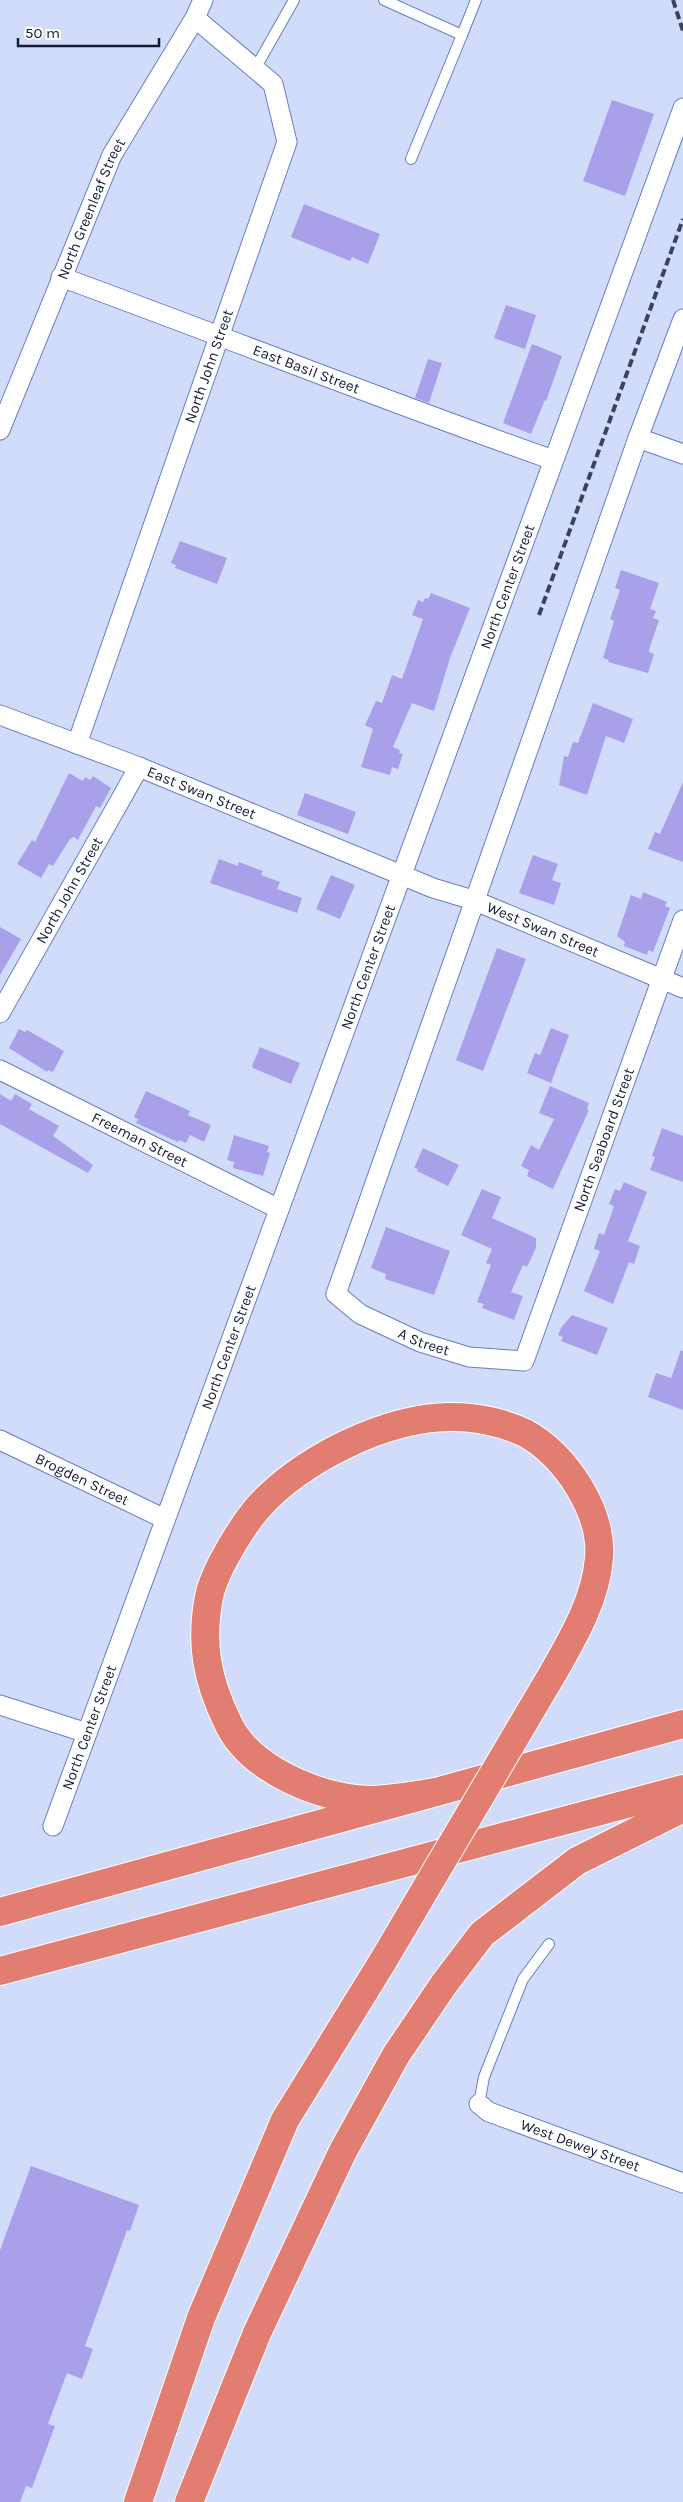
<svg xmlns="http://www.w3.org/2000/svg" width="683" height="2502" font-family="Karla,sans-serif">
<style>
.building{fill:#a9a0ea}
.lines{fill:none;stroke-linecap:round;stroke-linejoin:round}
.service-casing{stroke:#687ec1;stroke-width:12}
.minor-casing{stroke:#687ec1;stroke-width:21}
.motorway-casing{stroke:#fff;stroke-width:30}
.service{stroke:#fff;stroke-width:10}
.minor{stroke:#fff;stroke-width:19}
.motorway{stroke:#e27e71;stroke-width:28}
.rail{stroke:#39425e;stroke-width:4;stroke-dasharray:8 4;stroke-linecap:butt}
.motorway-bridge-casing{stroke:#fff;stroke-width:30;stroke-linecap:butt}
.motorway-bridge{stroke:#e27e71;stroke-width:28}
.labels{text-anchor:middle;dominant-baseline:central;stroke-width:5;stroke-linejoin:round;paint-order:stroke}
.street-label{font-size:15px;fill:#121a35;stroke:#fdfdfd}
</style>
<rect width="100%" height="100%" fill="#d1dcfa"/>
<!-- building -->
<g class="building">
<polygon points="612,100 654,114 625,196 583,181"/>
<polygon points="304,204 380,234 368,264 352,257 350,261 291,237"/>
<polygon points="506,305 536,315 525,349 494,338"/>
<polygon points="532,344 562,356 546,401 545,400 531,434 503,423"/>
<polygon points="428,359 442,363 429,403 415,398"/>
<polygon points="180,541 227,558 217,584 175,568 176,565 171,563"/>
<polygon points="621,570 659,583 650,609 656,611 653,618 659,620 649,650 649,652 654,654 648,673 608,662 609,660 603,658 614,621 610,619 619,593 620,590 615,588"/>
<polygon points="431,593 470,608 450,658 434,711 412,703 393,747 400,750 399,753 403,754 398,769 392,767 390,775 361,767 373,729 365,725 376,701 382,703 392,675 402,679 423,619 412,615 418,600 423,602 425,598 428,599"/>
<polygon points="593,703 633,719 624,743 606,736 587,795 559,785 564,756 568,757 573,742 578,743"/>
<polygon points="69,773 83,781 85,777 90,780 93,776 111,788 100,808 96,806 78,840 74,837 70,839 53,866 49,864 41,878 17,864 32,840 35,842"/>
<polygon points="683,782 683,862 648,849 655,832 660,834"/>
<polygon points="305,793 356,812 348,834 297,815"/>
<polygon points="533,855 558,864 552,880 561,883 554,905 519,893"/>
<polygon points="219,859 238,866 239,862 263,871 261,875 280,882 277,889 302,898 297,913 210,883"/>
<polygon points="331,875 355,885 340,919 316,909"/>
<polygon points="643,892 667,902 665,906 670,908 653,952 648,950 647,955 624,946 625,942 617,936 631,895 641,899"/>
<polygon points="0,927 21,939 0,975"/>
<polygon points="497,948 526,959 483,1071 456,1060"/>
<polygon points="551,1028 569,1035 551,1083 527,1073 535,1053 540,1055"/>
<polygon points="19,1029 25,1032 27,1030 64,1051 53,1072 48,1070 47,1072 9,1048"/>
<polygon points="260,1047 300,1063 291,1084 253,1068 252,1066"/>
<polygon points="550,1086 589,1103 587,1109 589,1110 553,1189 527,1176 529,1170 521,1166 531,1145 539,1150 554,1119 539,1113"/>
<polygon points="146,1091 190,1111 188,1115 211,1125 204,1142 190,1135 186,1143 179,1140 178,1142 136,1123 138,1119 134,1117"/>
<polygon points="0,1094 11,1101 15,1094 32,1104 29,1109 59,1126 53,1136 93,1165 88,1173 0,1124"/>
<polygon points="662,1128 683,1136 683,1182 650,1170 655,1157 652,1156"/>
<polygon points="234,1135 269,1146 267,1152 270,1153 263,1176 233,1168 234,1162 227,1160"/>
<polygon points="423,1148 459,1165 448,1186 417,1171 418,1169 414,1168"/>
<polygon points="624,1182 647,1192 628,1241 640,1246 634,1264 629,1262 613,1304 584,1291 600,1251 594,1249 599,1233 604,1235 614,1206 609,1204 615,1189 620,1191"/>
<polygon points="482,1189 501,1197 492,1218 536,1238 536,1248 527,1267 523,1265 511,1292 523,1296 514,1320 482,1308 484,1304 477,1302 491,1265 486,1263 492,1249 461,1235"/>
<polygon points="386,1227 450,1251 434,1295 385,1279 386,1274 371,1268"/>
<polygon points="572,1315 608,1328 597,1355 561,1341 563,1337 558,1335 561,1328"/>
<polygon points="681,1350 683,1351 683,1410 648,1397 656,1373 671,1378"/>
<polygon points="31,2166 139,2205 130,2231 127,2230 85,2346 93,2349 82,2379 67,2373 48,2424 55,2426 32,2488 26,2486 20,2502 0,2502 0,2250"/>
</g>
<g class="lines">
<defs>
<g id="service">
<polyline points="384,0 462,35 411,159"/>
<polyline points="462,35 476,0"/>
<polyline points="255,69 294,0"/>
<polyline points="479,2104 484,2077 523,1979 549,1944"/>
</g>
<g id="minor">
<path id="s1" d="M61 277C225 337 388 402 553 460"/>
<path id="s2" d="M683 319 638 438 336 1294 360 1314 420 1342 469 1357 524 1361 683 920"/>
<path id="s3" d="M0 430 112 155 195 18 203 0"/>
<polyline points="638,438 683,454"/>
<path id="s4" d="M0 715 139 767 433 888 473 900 683 988"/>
<path id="s5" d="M77 744 287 142 273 84 195 18"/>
<path id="s6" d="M0 1013 139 767"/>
<path id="s7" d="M0 1070 279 1209"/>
<path id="s8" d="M0 1440 165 1519"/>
<polyline points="0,1705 87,1733"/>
<path id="s9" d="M53 1826 683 108"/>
<path id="s10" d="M479 2104 489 2112 683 2183"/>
</g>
<g id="motorway">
<path d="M436 1792C414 1795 390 1800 369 1800 319 1798 250 1770 228 1723 207 1680 200 1644 209 1597 211 1586 217 1573 222 1563 232 1544 242 1527 256 1510 297 1461 389 1415 454 1417 476 1417 505 1423 525 1433 565 1454 603 1512 599 1558 596 1599 573 1638 553 1673"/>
<polyline points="0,1912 683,1724"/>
<polyline points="0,1971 683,1789"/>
<polyline points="138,2502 201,2318 285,2120 383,1961"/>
<polyline points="189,2502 257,2333 343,2151 396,2055 444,1984 482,1934 577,1861 683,1808"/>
</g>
</defs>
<!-- service casing -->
<use href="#service" class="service-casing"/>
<!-- minor casing -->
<use href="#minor" class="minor-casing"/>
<!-- motorway casing -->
<use href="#motorway" class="motorway-casing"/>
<!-- service -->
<use href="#service" class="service"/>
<!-- minor -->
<use href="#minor" class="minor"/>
<!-- motorway -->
<use href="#motorway" class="motorway"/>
<!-- rail -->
<g class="rail">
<polyline points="673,0 683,31"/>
<polyline points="539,615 683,219"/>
</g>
<defs>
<polyline id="motorway-bridge" points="383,1961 553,1673"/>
</defs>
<!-- motorway-bridge casing -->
<use href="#motorway-bridge" class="motorway-bridge-casing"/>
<!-- motorway-bridge -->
<use href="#motorway-bridge" class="motorway-bridge"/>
</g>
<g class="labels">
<!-- street labels -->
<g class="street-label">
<text stroke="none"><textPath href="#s3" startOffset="239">North Greenleaf Street</textPath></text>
<text stroke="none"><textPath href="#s5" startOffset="400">North John Street</textPath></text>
<text stroke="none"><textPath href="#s1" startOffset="262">East Basil Street</textPath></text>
<text stroke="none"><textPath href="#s9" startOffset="1320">North Center Street</textPath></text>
<text stroke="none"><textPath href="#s4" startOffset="216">East Swan Street</textPath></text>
<text stroke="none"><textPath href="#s6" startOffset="141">North John Street</textPath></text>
<text stroke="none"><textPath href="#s4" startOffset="584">West Swan Street</textPath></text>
<text stroke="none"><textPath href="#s9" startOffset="915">North Center Street</textPath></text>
<text stroke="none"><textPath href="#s7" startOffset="156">Freeman Street</textPath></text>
<text stroke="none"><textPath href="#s2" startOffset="1474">North Seaboard Street</textPath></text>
<text stroke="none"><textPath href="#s2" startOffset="1136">A Street</textPath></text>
<text stroke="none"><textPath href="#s9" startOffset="510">North Center Street</textPath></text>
<text stroke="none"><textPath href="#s8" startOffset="91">Brogden Street</textPath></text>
<text stroke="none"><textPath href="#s9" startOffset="105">North Center Street</textPath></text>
<text stroke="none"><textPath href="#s10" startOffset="110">West Dewey Street</textPath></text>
</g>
</g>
<!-- scale -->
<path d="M18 38v8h141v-8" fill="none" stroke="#121a35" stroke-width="2.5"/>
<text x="25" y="38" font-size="15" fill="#121a35" stroke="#fdfdfd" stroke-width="4" paint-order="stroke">50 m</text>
</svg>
